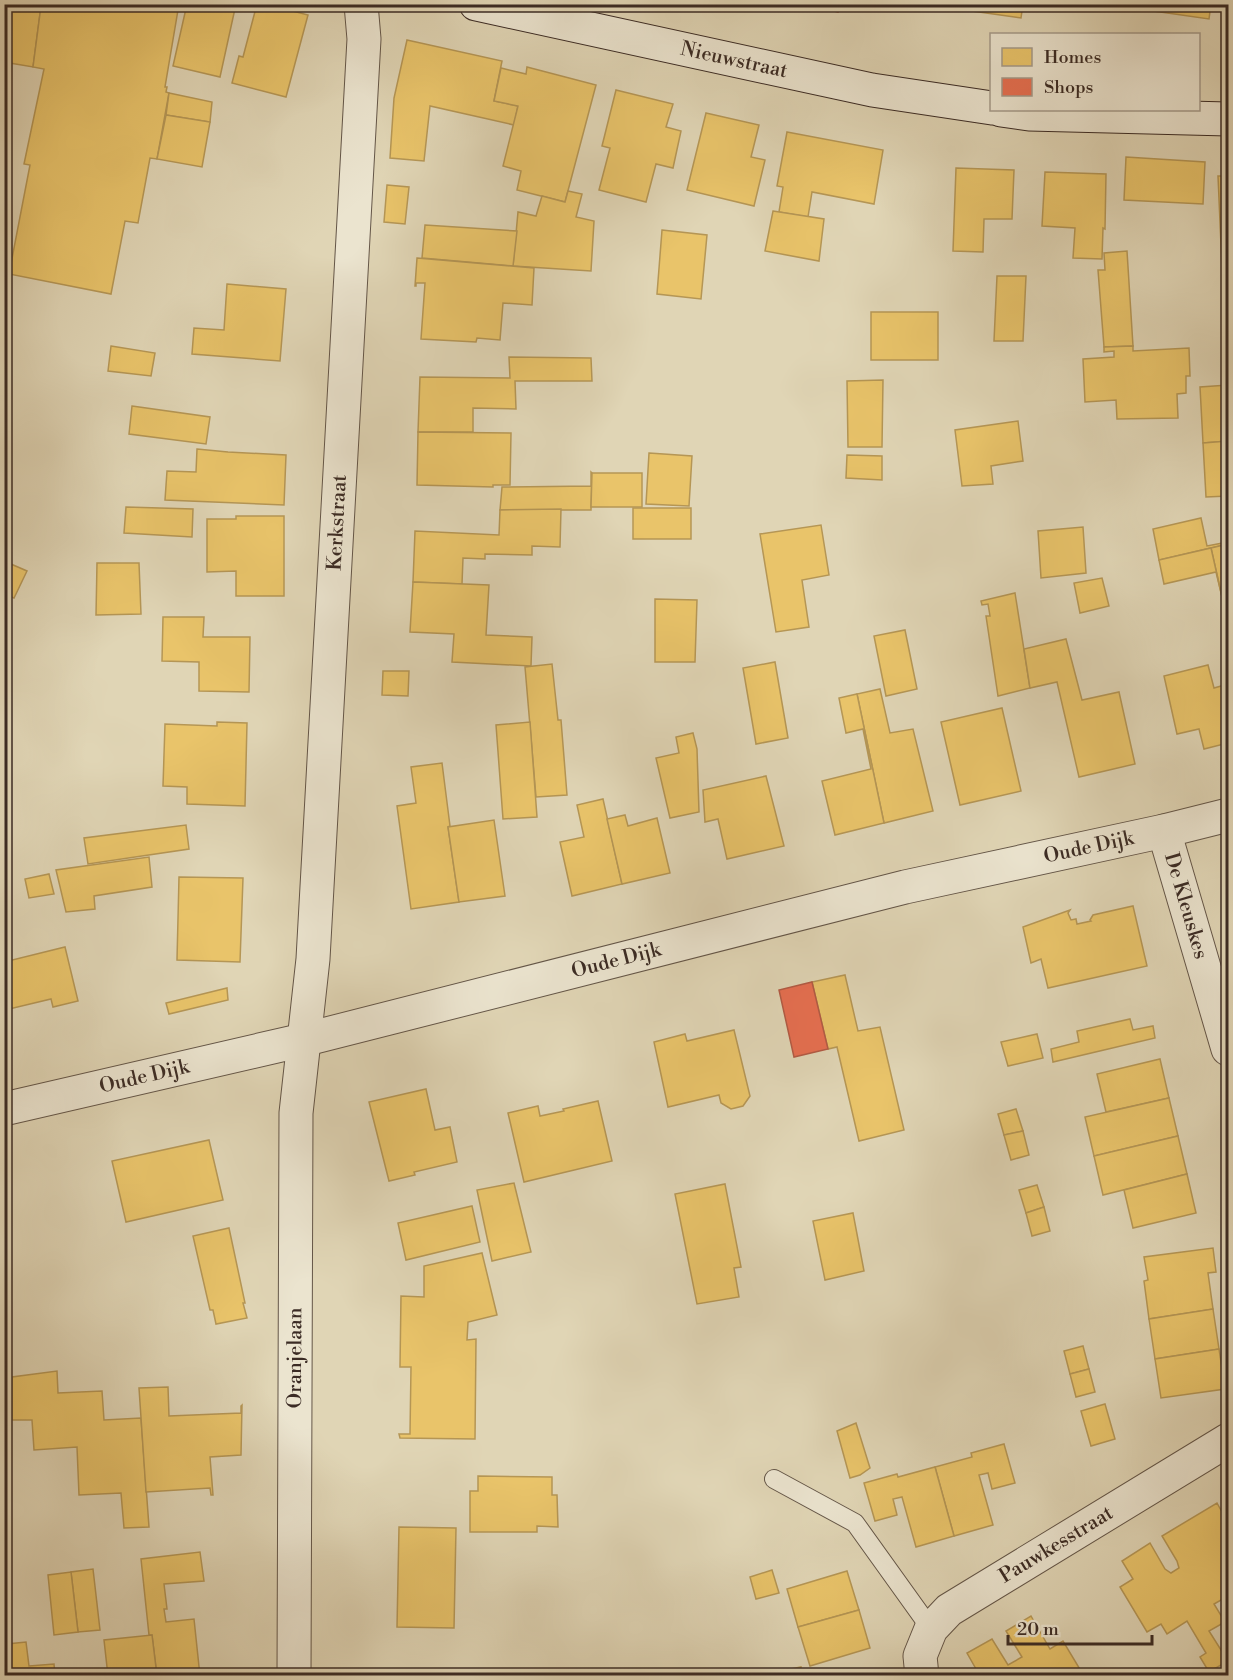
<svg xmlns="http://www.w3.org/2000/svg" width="1233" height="1680" font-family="'Libre Bodoni',serif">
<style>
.homes{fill:#e9c46a;stroke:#b59655;stroke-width:1.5}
.shops{fill:#e76f51;stroke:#b35b44;stroke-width:1.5}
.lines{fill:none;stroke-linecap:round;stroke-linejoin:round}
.lane-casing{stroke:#645648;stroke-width:20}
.street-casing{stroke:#645648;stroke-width:35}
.secondary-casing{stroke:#3b2b24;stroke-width:35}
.lane{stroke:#ebe4cf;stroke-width:18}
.street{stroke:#ebe4cf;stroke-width:33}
.secondary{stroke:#ebe4cf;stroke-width:33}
.labels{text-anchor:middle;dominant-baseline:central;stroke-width:6;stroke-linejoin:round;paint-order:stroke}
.street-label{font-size:20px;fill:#3b2b24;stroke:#ebe4cf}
</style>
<rect width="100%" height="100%" fill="#e0d5b5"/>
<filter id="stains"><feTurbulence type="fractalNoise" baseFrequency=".00333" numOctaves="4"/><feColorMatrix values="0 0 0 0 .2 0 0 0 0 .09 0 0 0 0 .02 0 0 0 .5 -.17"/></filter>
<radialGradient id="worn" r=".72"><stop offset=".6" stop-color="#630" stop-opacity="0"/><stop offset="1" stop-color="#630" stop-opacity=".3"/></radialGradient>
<!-- homes -->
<g class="homes">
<polygon points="4,4 38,4 38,6 41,6 33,67 4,62"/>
<polygon points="45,4 179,4 165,87 167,87 166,92 169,93 157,159 150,158 138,223 125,221 111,294 9,274 30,165 24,164 44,69 33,67 41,6 44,7"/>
<polygon points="187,4 236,4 220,77 173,66"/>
<polygon points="257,4 266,4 308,15 286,97 232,83 239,56 243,57"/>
<polygon points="922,4 1023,4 1021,18"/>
<polygon points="1104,4 1211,4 1209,19"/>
<polygon points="407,40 502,61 494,101 518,106 514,125 430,106 424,161 390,158 394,98"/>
<polygon points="527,67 596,85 565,202 517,190 521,171 503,166 518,106 494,101 501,68 526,74"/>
<polygon points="616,90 673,104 666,127 681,131 673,168 656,164 646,202 599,190 610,148 602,146"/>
<polygon points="169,93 212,102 210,122 166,115"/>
<polygon points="706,113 759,125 751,157 765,160 754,206 687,190"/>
<polygon points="166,115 210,122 202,167 157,159"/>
<polygon points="787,132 883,150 874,204 812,192 808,217 779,212 783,187 777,186"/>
<polygon points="1126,157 1205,162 1203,204 1124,200"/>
<polygon points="956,168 1014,170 1012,219 984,219 983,252 953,251"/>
<polygon points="1045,172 1106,174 1105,229 1103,228 1102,259 1073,258 1075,228 1042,226"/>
<polygon points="1218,176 1228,176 1228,337 1225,337"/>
<polygon points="387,185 409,187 405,224 384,222"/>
<polygon points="568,191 582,194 576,217 594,221 591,271 513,266 518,212 536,216 542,196 565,202"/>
<polygon points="773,211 824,219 819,261 765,251"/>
<polygon points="425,225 517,231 513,266 422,258"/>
<polygon points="662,230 707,235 701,299 657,294"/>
<polygon points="1127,251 1133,346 1104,347 1098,270 1105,270 1104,253"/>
<polygon points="417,258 534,268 532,305 503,303 500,340 477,338 476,342 421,339 425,283 416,283 416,286 415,286"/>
<polygon points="997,276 1026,276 1023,341 994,341"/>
<polygon points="227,284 286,289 280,361 192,354 194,328 224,330"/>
<rect x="871" y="312" width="67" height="48"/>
<polygon points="111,346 155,353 151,376 108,371"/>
<polygon points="1133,346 1133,351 1189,348 1190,376 1186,376 1186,393 1177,394 1178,418 1117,419 1116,400 1085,402 1083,359 1114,357 1114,351 1104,352 1104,347"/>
<polygon points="509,357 591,358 592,381 515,381 516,409 473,408 473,432 418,432 420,377 510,378"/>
<polygon points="883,380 882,447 848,447 847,381"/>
<polygon points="1228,385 1228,441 1203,443 1200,387"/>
<polygon points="132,406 210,417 206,444 129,434"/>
<polygon points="1018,421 1023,461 991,466 993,484 962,486 955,430"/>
<polygon points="418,432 511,433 510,485 493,485 493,487 417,485"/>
<polygon points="1228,441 1228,496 1206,497 1203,443"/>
<polygon points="197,449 228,452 286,455 284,505 165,500 167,471 196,472"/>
<polygon points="649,453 692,456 689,506 646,504"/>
<polygon points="847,455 882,456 882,480 846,478"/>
<polygon points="591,472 592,473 591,510 500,510 502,487 591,486"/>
<polygon points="592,473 642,473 642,507 591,507"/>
<polygon points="126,507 193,509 192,537 124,533"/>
<rect x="633" y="508" width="58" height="31"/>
<polygon points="561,509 560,547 532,546 532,555 485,554 485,559 463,558 462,584 413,582 415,531 499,535 500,510"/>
<polygon points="236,516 284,516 284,596 236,596 236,571 207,572 207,519 236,519"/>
<polygon points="1201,518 1207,546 1228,542 1228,544 1159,560 1153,529"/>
<polygon points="821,525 829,575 802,580 809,627 776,632 760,534"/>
<polygon points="1083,527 1086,573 1041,578 1038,531"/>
<polygon points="1228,544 1228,595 1222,597 1211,548"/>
<polygon points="1211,548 1222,597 1216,572 1164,584 1159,560"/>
<polygon points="4,561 27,571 14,598 4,594"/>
<polygon points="97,563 139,563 141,614 96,615"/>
<polygon points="1102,578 1109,606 1080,613 1074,583"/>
<polygon points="413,582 489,585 486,635 532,637 531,666 452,662 454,634 410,632"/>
<polygon points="1015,593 1030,688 998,696 986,616 990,616 988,604 982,605 981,601"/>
<polygon points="655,599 697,600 695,662 655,662"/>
<polygon points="163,617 204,617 203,637 250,637 249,692 199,691 199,662 162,661"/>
<polygon points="905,630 917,689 886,696 874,636"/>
<polygon points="1066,639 1082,700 1119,692 1135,764 1079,777 1057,682 1030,688 1024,649"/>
<polygon points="775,662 788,738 756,744 743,668"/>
<polygon points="552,664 558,720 561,720 567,795 536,797 525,667"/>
<polygon points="1208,665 1214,688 1228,684 1228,743 1204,749 1199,729 1177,734 1164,676"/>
<polygon points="383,671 409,671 408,696 382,695"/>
<polygon points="880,689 890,733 913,729 933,811 884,823 857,694"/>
<polygon points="857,694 884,823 835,835 822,781 871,769 863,729 846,733 839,698"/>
<polygon points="1002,708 1021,791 960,805 941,722"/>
<polygon points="217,722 247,723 245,806 187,804 187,787 163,786 165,724 217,726"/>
<polygon points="530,722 537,817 503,819 496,725"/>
<polygon points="693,733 697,749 699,812 670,818 656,758 679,753 676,737"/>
<polygon points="442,763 450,826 448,827 459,902 411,909 397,806 416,803 411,767"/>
<polygon points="766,776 784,846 727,859 718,819 705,822 703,790"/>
<polygon points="603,799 622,884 572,896 560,842 584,837 577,805"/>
<polygon points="625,815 628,826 657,818 670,873 622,884 607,819"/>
<polygon points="494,820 505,896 459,902 448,827"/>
<polygon points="186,825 189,849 88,864 84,838"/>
<polygon points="149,857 152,887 94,896 95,909 66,912 56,870"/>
<polygon points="49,874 54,894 29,898 25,879"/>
<polygon points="179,877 243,878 240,962 177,960"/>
<polygon points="1133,906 1147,966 1048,988 1041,959 1031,963 1023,927 1070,910 1068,913 1071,920 1076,919 1077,924 1091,921 1090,920 1093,915"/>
<polygon points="65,947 78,1001 53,1007 51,999 9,1009 11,1018 4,1019 4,962"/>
<polygon points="845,975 858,1031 880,1027 904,1130 859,1141 837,1047 828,1049 812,982"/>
<polygon points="227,988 228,1000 169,1014 166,1003"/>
<polygon points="1130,1019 1133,1030 1153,1026 1155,1038 1053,1062 1051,1049 1079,1042 1077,1031"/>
<polygon points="734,1030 750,1096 743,1106 731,1109 721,1103 719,1095 668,1107 654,1042 685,1034 687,1041"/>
<polygon points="1037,1034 1043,1058 1008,1066 1001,1042"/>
<polygon points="1160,1059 1169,1098 1106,1112 1097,1074"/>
<polygon points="426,1089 435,1130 450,1127 457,1162 414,1172 415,1175 389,1181 369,1102"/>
<polygon points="1169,1098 1178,1136 1094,1156 1085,1117"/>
<polygon points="598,1101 612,1161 524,1182 508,1113 538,1106 540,1116 564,1111 563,1109"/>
<polygon points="1016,1109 1023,1131 1004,1135 998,1114"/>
<polygon points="1023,1131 1029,1155 1011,1160 1004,1135"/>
<polygon points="1178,1136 1187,1174 1103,1195 1094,1156"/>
<polygon points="209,1140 223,1200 126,1222 112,1161"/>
<polygon points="1187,1174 1196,1213 1133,1228 1124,1190"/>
<polygon points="514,1183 531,1252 492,1261 477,1190"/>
<polygon points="725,1184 741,1267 734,1268 739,1297 697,1304 675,1194"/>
<polygon points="1037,1185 1044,1207 1026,1213 1019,1190"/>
<polygon points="472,1206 480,1242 406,1260 398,1223"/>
<polygon points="1044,1207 1050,1231 1032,1236 1026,1213"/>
<polygon points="853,1213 864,1271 825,1280 813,1221"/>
<polygon points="229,1228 245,1303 243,1303 247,1318 216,1324 213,1310 210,1310 193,1236"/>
<polygon points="1213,1248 1216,1272 1208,1273 1213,1309 1149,1319 1144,1281 1148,1280 1144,1257"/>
<polygon points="482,1253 497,1315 468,1322 467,1340 476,1339 475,1439 400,1438 399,1434 410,1434 411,1367 400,1367 401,1296 424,1297 424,1266"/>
<polygon points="1213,1309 1219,1349 1155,1359 1149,1319"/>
<polygon points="1083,1346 1089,1369 1070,1374 1064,1351"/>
<polygon points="1219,1349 1225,1389 1161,1398 1155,1359"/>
<polygon points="1089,1369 1095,1392 1076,1397 1070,1374"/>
<polygon points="57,1371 58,1393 102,1391 104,1420 141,1418 149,1527 124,1528 121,1493 79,1495 77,1447 34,1450 32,1420 12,1420 12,1377"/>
<polygon points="168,1387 169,1416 241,1413 241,1406 242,1405 241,1455 210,1457 213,1495 211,1495 210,1488 146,1492 139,1388"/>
<polygon points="1105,1404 1115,1439 1091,1446 1081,1411"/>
<polygon points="856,1423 870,1468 860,1475 850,1478 837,1431"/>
<polygon points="1004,1444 1015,1483 992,1489 988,1473 979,1475 993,1525 954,1536 935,1467 972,1457 971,1453"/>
<polygon points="935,1467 954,1536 916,1547 902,1497 893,1499 897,1515 875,1521 864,1483 897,1474 898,1477"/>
<polygon points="478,1476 552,1477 552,1495 557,1495 558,1527 537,1526 537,1532 470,1532 470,1491 478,1491"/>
<polygon points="1217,1503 1228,1523 1228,1596 1214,1604 1225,1622 1209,1631 1228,1661 1209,1672 1200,1657 1206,1653 1187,1621 1167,1634 1161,1624 1147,1632 1120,1587 1133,1579 1122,1561 1150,1543 1165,1569 1171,1573 1179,1568 1177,1561 1162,1536"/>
<polygon points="399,1527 456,1528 454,1628 397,1627"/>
<polygon points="200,1552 204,1581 164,1584 167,1609 164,1609 166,1622 194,1619 200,1676 157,1676 152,1635 149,1635 141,1559"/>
<polygon points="93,1569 100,1630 78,1632 71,1572"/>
<polygon points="772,1570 779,1593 756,1599 750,1577"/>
<polygon points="847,1571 859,1610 798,1627 787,1589"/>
<polygon points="71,1572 78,1632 54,1635 48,1575"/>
<polygon points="859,1610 870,1648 810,1666 798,1627"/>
<polygon points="1031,1616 1050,1649 1063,1641 1084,1676 980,1676 967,1653 992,1639 1008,1665 1022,1657 1006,1631"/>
<polygon points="152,1635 157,1676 108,1676 104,1640"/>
<polygon points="26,1642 29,1666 54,1664 55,1676 11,1676 7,1644"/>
<polygon points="6,1644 7,1644 11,1676 4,1676 4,1657 7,1657"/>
<polygon points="801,1667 802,1676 782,1676 781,1671"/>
</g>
<!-- shops -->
<g class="shops">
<polygon points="808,4 840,4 838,12"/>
<polygon points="812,982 828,1049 794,1057 779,990"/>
</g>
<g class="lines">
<defs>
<polyline id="lane" points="774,1479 855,1523 931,1629"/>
<g id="street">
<path id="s1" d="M1164 831 1228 1049"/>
<path id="s2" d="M4 1109 303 1040 905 887 1164 831 1228 815"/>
<path id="s3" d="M294 1676 296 1113 313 959 364 39 361 4"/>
<path id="s4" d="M922 1676 920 1656 931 1629 949 1610 1228 1440"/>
</g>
<g id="secondary">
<path id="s5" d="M476 4 872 90 992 108"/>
<polyline points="1001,110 1029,114 1228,119"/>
</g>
</defs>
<!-- lane casing -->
<use href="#lane" class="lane-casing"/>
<!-- street casing -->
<use href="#street" class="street-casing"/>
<!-- secondary casing -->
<use href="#secondary" class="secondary-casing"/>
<!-- lane -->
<use href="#lane" class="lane"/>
<!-- street -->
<use href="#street" class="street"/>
<!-- secondary -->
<use href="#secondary" class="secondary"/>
</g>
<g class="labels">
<!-- street labels -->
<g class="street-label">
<text stroke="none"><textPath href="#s5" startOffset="264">Nieuwstraat</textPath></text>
<text stroke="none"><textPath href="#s3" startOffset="1155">Kerkstraat</textPath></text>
<text stroke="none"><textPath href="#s2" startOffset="1116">Oude Dijk</textPath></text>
<text stroke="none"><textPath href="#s1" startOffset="78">De Kleuskes</textPath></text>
<text stroke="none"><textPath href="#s2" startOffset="630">Oude Dijk</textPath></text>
<text stroke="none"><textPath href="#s2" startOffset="144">Oude Dijk</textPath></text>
<text stroke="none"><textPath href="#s3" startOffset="318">Oranjelaan</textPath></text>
<text stroke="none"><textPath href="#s4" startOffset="201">Pauwkesstraat</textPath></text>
</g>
</g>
<!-- margin -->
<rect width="1233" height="1680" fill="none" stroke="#e0d5b5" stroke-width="24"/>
<rect x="6" y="6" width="1221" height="1668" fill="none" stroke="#3b2b24" stroke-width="3"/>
<rect x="12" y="12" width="1209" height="1656" fill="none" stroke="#3b2b24" stroke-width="1.5"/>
<!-- legend -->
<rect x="990" y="33" width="210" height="78" fill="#ebe4cf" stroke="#a59a8b" stroke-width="1.5"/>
<rect x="1002" y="48" width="30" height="18" fill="#e9c46a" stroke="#a59a8b" stroke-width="1.5"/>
<text x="1044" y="63" font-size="18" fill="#3b2b24">Homes</text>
<rect x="1002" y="78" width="30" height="18" fill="#e76f51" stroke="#a59a8b" stroke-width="1.5"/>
<text x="1044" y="93" font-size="18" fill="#3b2b24">Shops</text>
<!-- scale -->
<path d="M1008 1635v9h144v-9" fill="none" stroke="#3b2b24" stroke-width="3"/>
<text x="1017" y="1635" font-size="18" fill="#3b2b24" stroke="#ebe4cf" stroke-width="4.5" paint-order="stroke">20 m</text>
<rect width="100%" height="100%" filter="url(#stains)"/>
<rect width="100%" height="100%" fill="url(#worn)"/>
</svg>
